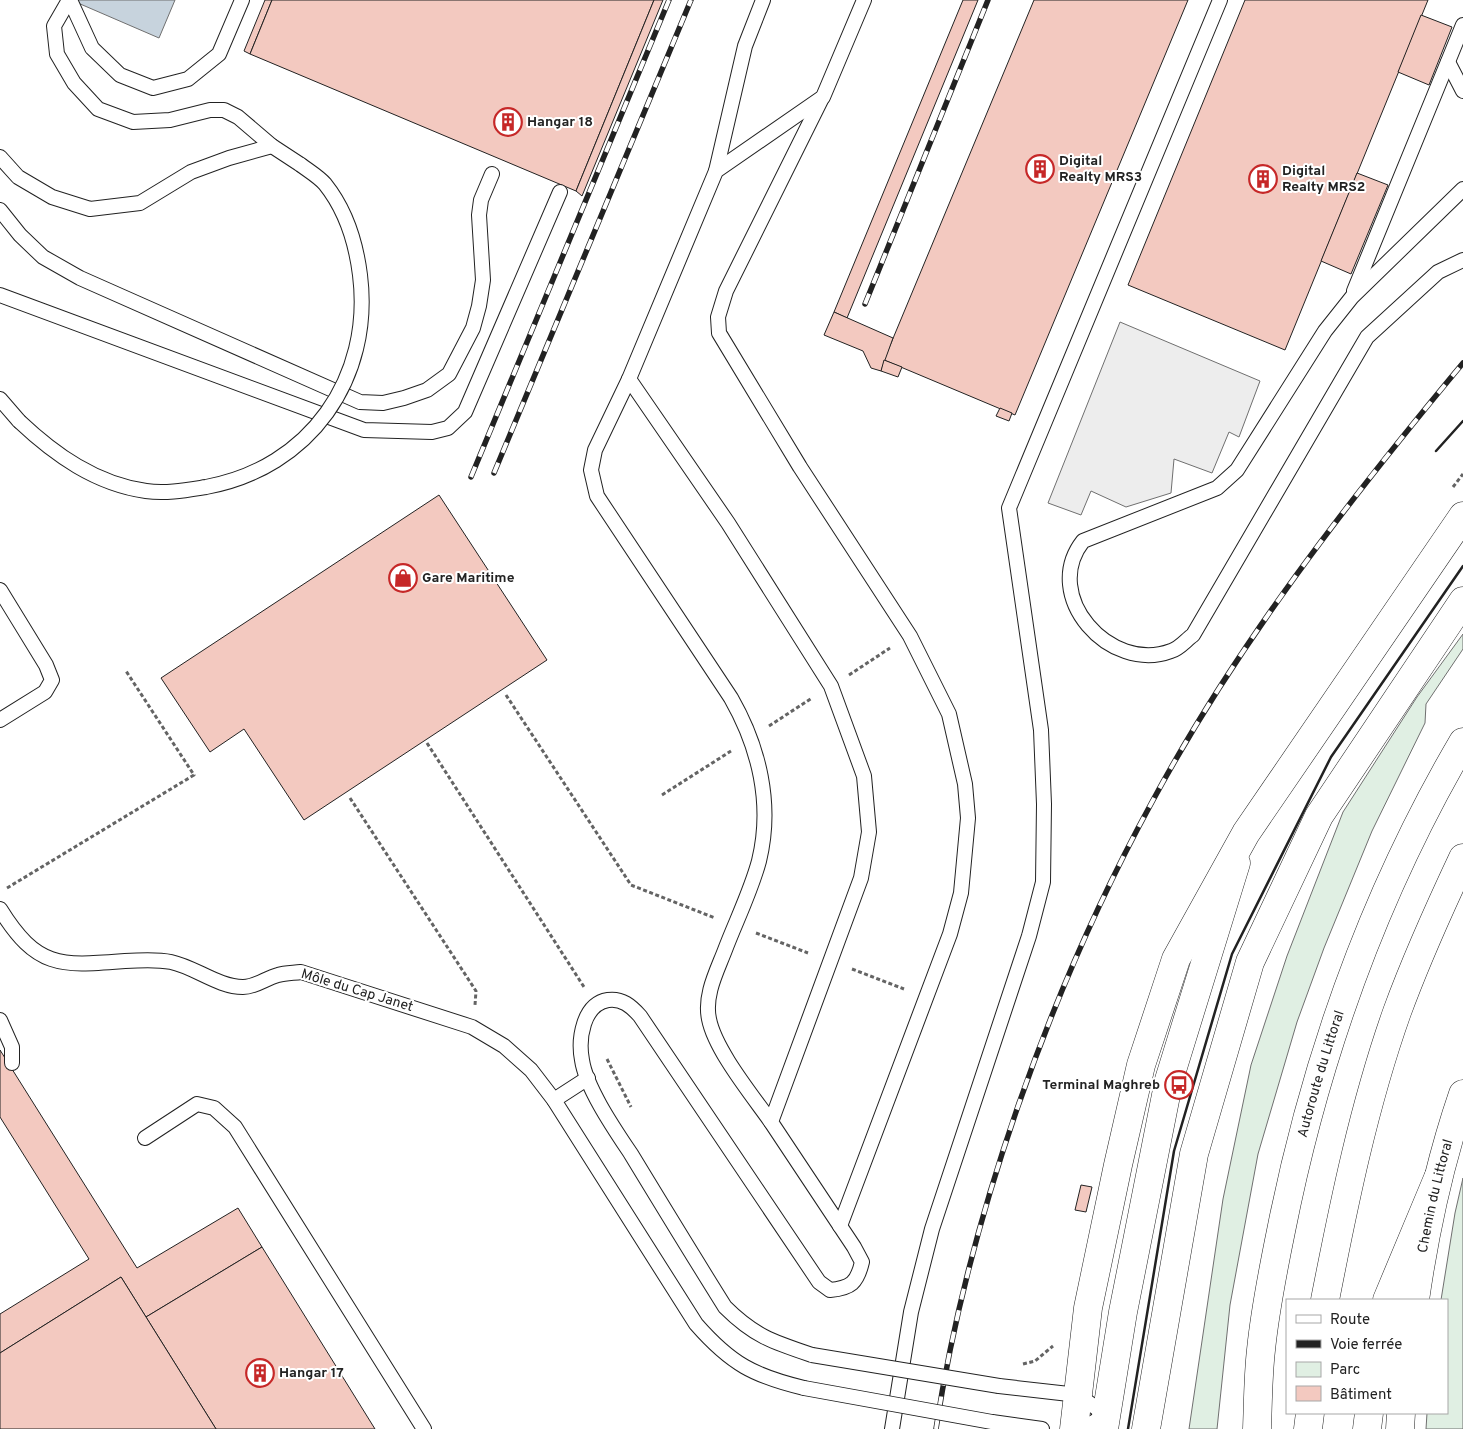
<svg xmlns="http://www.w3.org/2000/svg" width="1463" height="1429" font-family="Overpass,sans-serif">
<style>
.green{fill:#e0efe3;stroke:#6f6f6f}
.parking{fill:#ededed;stroke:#6f6f6f}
.water{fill:#c7d3dd;stroke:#6f6f6f}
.building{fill:#f3c9c0;stroke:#222}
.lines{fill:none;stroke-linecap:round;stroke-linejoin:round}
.lane-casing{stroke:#222;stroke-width:16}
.street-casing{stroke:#222;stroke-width:29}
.primary-casing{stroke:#222;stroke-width:29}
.highway-casing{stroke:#222;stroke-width:29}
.path{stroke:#646464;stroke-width:3;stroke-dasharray:4 2.5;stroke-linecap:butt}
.lane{stroke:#fff;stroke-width:14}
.street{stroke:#fff;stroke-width:28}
.primary{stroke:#fff;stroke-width:28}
.highway{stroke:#fff;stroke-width:28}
.rail-casing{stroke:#222;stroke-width:5.5}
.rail{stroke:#fff;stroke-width:4;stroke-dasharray:11;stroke-linecap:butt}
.lane-bridge-casing{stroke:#222;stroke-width:16;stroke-linecap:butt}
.lane-bridge{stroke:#fff;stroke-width:14}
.wall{stroke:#222;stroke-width:2.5}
.labels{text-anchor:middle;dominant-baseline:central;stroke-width:4;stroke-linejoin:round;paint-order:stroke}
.poi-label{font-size:14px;font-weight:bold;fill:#222;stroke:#fff;text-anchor:start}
.street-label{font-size:14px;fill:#222;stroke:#fff}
</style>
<rect width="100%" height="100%" fill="#fff"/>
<!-- green -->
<g class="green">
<polygon points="1463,634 1463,649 1426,704 1425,723 1372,831 1324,948 1297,1022 1258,1154 1230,1305 1217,1429 1189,1429 1223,1199 1251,1065 1287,956 1343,812 1417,697"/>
<polygon points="1463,1178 1463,1429 1426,1429 1427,1413 1447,1413 1447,1300 1441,1300 1455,1213"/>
</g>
<!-- parking -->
<polygon class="parking" points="1120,322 1260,381 1239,437 1229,432 1212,473 1174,459 1171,493 1126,507 1091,491 1081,515 1048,503"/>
<!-- water -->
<polygon class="water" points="71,0 175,0 159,38"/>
<!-- building -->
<g class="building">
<polygon points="265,0 272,0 250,54 244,51"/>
<polygon points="272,0 654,0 576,191 250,54"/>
<polygon points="654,0 663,0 582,196 576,191"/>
<polygon points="963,0 978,0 847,318 834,312"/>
<polygon points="1034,0 1188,0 1015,415 884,360"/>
<polygon points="1245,0 1428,0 1285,350 1128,285"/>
<polygon points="1421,15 1452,27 1429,85 1398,72"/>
<polygon points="1357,173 1388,185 1351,274 1321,261"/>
<polygon points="834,312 893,338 881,371 871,368 863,351 824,335"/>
<polygon points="884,360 902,367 898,377 881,371"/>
<polygon points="1000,408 1012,413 1009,421 996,416"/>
<polygon points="439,495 547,660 304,820 244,729 210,752 161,678"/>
<polygon points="0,1050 137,1268 238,1208 262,1247 146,1317 121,1277 0,1353 0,1314 89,1259 0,1117"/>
<polygon points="1081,1185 1092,1187 1086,1212 1075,1210"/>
<polygon points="262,1247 375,1429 216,1429 146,1317"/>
<polygon points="121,1277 216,1429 0,1429 0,1353"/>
</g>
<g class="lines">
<defs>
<g id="lane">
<polyline points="69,0 54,26 57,54 74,83 98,109 133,122 170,120 210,110 224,110 238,117 272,146 301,165"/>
<polyline points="70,0 92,48 120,75 153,88 188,79 219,54 242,0"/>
<polyline points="1448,62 1463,91"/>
<polyline points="822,98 726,291 718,317 719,333 800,467 910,636 949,714 965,784 968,818 961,893 950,934 840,1226"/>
<polyline points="0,157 18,177 52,197 90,209 140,203 191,172 229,158 272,146"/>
<polyline points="716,171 745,46 763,0"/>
<path d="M1463 189 1352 297 1325 331 1237 470 1217 488 1083 541C1040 596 1110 674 1171 651 1179 649 1186 640 1193 635L1367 337 1438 272 1463 260"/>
<polyline points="0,210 20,235 43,257 80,278 360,402 383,403 404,398 427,390 449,374 473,328 479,306 483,280 479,215 481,200 492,174"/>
<polyline points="1354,291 1463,25"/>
<polyline points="0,295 364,430 432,432 448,428 465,412 560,192"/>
<path d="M629 379 595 450 591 470 597 496 731 698C759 747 773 804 759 861 751 891 736 921 725 950 717 971 704 995 709 1019 715 1050 752 1095 771 1122"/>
<polyline points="0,399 19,421"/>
<polyline points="0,590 46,665 52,680 45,692 0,720"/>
<path d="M0 909C37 969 61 966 125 961 140 960 157 959 171 962 195 967 218 987 243 987 256 987 266 978 278 975 285 973 294 973 301 972L472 1027 504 1046 531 1070 554 1100 696 1324C731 1364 754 1376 804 1388"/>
<polyline points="0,1020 12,1047 12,1063"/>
<polyline points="554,1100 588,1078"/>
<polyline points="145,1138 197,1104 214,1108 235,1127 424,1429"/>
<path d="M812 1355C773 1342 754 1336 725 1307 693 1256 662 1205 631 1154 615 1130 586 1088 582 1060 578 1039 583 1004 608 1000 622 998 631 1006 640 1016L819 1282 830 1290C851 1288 857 1283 862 1262L854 1247 771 1122 861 878 869 832 864 776 831 686 728 523 629 379 716 171 823 97 864 0"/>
<polyline points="999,1386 1078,1395 1106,1415 1081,1429"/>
<polyline points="992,1422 1042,1429"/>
<polyline points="892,1429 911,1312 932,1229 1029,936 1043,882 1044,804 1041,730 1009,508 1220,0"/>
</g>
<polyline id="street" points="1104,1429 1123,1312 1169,1080 1236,863"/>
<g id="primary">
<path id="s1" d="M1415 1300C1425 1230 1440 1161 1463 1094"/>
<polyline points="1074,1429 1088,1308 1118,1165 1141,1065 1176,959 1246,833 1463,516"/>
<polyline points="1146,1429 1194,1154 1250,962 1319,816 1463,601"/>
<polyline points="1400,1429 1401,1413"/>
</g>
<g id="highway">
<path d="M1325 1300C1344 1203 1364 1105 1397 1012 1416 960 1439 909 1463 858"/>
<polyline points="1387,1300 1438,1178"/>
<path id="s2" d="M1257 1429C1258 1403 1258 1376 1261 1350 1265 1310 1273 1270 1281 1231 1315 1060 1375 892 1463 742"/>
<polyline points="1308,1429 1310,1413"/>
<polyline points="1367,1429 1369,1413"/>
</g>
</defs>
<!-- lane casing -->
<use href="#lane" class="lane-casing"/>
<!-- street casing -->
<use href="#street" class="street-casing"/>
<!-- primary casing -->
<use href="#primary" class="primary-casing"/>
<!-- highway casing -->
<use href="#highway" class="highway-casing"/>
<!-- path -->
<g class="path">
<polyline points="1453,487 1463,474"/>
<polyline points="849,675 890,648"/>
<polyline points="506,695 631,885 715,918"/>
<polyline points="769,726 812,698"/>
<polyline points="427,743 584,987"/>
<polyline points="662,795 731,751"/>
<polyline points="350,798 476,991 475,1005"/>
<polyline points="7,888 194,775 126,671"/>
<polyline points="756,933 808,953"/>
<polyline points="852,969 904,989"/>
<polyline points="607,1059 631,1107"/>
<polyline points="1023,1364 1035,1361 1053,1346"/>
</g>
<!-- lane -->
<use href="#lane" class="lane"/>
<!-- street -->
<use href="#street" class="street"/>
<!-- primary -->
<use href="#primary" class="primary"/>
<!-- highway -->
<use href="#highway" class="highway"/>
<defs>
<g id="rail">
<polyline points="865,304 988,0"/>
<polyline points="494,473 691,0"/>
<polyline points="471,477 669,0"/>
<path d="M936 1429C968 1219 1050 989 1152 802 1237 644 1349 500 1463 363"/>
</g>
</defs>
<!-- rail casing -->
<use href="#rail" class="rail-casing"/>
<!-- rail -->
<use href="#rail" class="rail"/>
<defs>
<g id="lane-bridge">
<path d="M19 421C55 455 96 484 146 491 166 494 187 490 206 487 310 468 373 378 360 275 356 243 345 209 325 184 319 177 309 171 301 165"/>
<polyline points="812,1355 999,1386"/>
<polyline points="804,1388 992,1422"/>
</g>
</defs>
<!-- lane-bridge casing -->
<use href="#lane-bridge" class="lane-bridge-casing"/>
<!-- lane-bridge -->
<use href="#lane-bridge" class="lane-bridge"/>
<!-- wall -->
<g class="wall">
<polyline points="1436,451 1463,421"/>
<polyline points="1128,1429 1174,1151 1232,954 1331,757 1463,566"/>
</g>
</g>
<!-- icons -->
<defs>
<symbol id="building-ring" viewBox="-11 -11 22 22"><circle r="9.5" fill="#fff" stroke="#c62828" stroke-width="1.5"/><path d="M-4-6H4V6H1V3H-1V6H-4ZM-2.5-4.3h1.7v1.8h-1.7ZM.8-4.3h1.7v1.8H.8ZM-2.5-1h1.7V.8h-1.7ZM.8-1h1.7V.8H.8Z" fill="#c62828"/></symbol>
<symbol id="shop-ring" viewBox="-11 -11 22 22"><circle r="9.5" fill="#fff" stroke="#c62828" stroke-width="1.5"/><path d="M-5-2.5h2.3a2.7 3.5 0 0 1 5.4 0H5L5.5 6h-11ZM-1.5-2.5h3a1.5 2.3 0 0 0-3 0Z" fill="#c62828"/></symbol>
<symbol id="bus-ring" viewBox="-11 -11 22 22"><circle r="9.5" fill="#fff" stroke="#c62828" stroke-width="1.5"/><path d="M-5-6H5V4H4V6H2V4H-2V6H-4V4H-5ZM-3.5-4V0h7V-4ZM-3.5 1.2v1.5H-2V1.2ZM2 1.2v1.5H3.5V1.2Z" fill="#c62828"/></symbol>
</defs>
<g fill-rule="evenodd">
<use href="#building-ring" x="492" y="106" width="32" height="32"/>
<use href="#building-ring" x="1024" y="153" width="32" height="32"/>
<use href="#building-ring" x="1247" y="163" width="32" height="32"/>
<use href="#shop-ring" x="387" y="562" width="32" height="32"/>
<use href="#bus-ring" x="1163" y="1069" width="32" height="32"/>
<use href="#building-ring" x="244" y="1357" width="32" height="32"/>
</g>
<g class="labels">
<!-- poi labels -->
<g class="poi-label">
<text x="527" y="122">Hangar 18</text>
<text x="1059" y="161">Digital<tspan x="1059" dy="16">Realty MRS3</tspan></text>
<text x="1282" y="171">Digital<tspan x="1282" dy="16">Realty MRS2</tspan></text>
<text x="422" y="578">Gare Maritime</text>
<text x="1160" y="1085" text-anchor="end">Terminal Maghreb</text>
<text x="279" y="1373">Hangar 17</text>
</g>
<!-- street labels -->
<g class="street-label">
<text transform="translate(357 991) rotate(17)">Môle du Cap Janet</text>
<text stroke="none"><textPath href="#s2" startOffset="362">Autoroute du Littoral</textPath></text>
<text stroke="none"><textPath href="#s1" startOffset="106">Chemin du Littoral</textPath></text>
</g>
</g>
<!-- legend -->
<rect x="1286" y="1299" width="162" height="115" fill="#ffffff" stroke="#a7a7a7"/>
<rect x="1296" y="1315" width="25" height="8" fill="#ffffff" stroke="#a7a7a7"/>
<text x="1330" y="1324" font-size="15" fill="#222222">Route</text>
<rect x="1296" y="1340" width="25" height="8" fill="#222222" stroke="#a7a7a7"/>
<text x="1330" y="1349" font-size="15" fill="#222222">Voie ferrée</text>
<rect x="1296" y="1362" width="25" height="15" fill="#e0efe3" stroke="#a7a7a7"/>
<text x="1330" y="1374" font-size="15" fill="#222222">Parc</text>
<rect x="1296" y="1386" width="25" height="15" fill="#f3c9c0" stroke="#a7a7a7"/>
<text x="1330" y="1399" font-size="15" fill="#222222">Bâtiment</text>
</svg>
